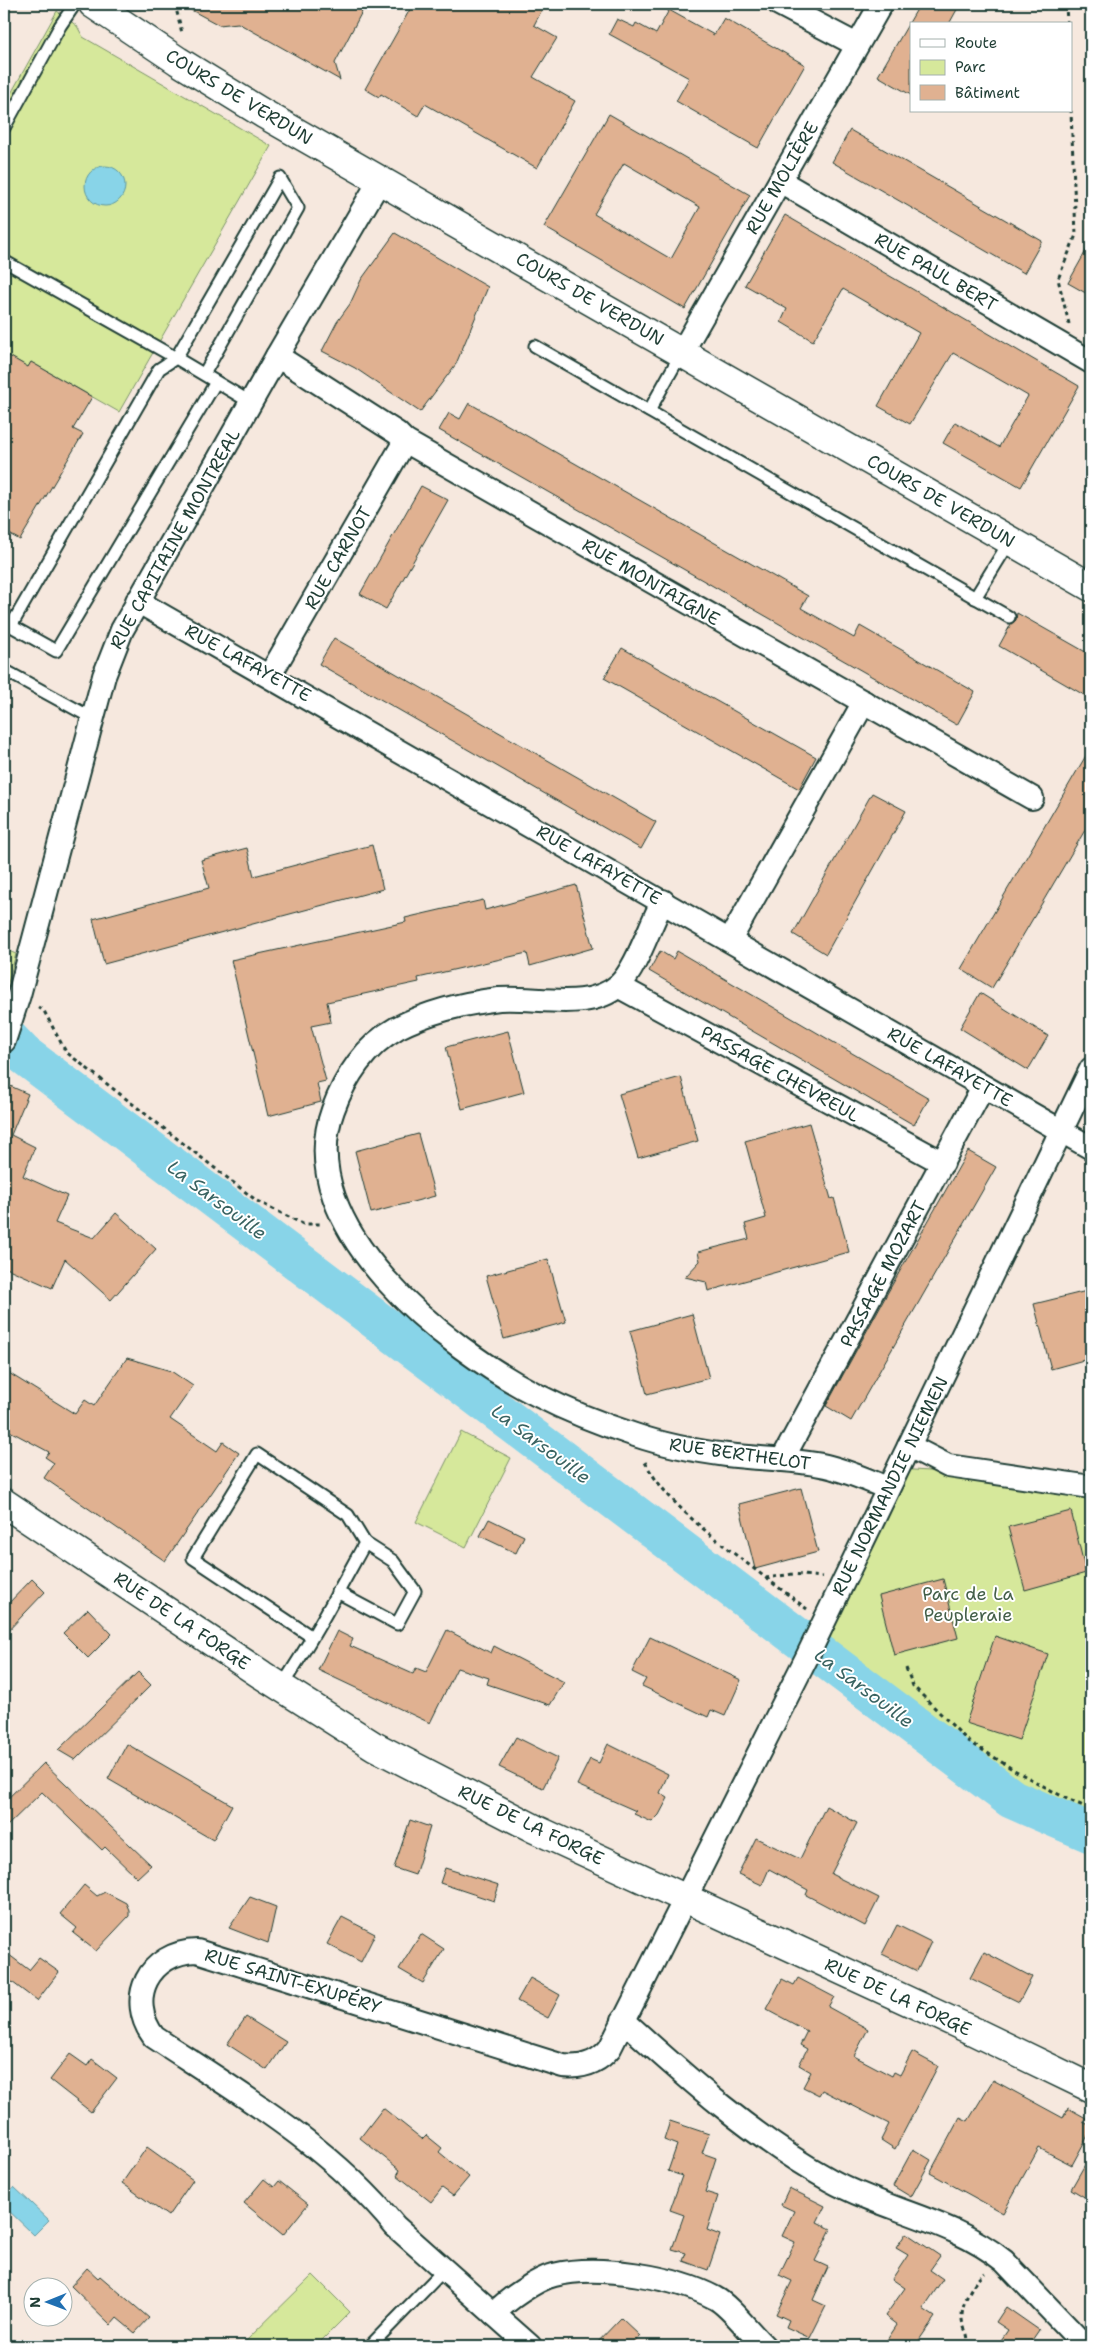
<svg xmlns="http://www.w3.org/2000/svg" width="1095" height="2350" font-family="'Shantell Sans',sans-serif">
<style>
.green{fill:#d6e89b;stroke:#7a9268}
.water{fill:#88d4e8;stroke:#5e98a0}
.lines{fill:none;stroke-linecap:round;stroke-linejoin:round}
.river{stroke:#88d4e8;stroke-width:40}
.building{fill:#e0b191;stroke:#1f3d34;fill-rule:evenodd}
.service-casing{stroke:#1f3d34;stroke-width:15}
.minor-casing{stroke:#1f3d34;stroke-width:26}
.secondary-casing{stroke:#1f3d34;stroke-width:31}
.primary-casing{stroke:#1f3d34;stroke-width:31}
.path{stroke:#1f3d34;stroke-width:3;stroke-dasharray:4 4;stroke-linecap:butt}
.service{stroke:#fff;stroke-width:11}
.minor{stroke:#fff;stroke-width:22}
.secondary{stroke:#fff;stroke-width:28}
.primary{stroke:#fff;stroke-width:28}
.labels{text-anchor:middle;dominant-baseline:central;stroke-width:4;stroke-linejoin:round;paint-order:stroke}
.street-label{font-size:18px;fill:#1f3d34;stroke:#fff}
.park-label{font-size:18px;fill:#445f49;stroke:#fff}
.water-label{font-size:19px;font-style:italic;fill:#396361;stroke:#fff}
</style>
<rect width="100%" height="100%" fill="#f6e8de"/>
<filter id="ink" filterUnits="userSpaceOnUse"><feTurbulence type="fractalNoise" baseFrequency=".02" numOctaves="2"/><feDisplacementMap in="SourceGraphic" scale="10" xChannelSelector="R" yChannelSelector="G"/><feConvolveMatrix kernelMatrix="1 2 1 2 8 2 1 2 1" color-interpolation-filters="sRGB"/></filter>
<g filter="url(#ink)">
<!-- green -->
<g class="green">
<polygon points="57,11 77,26 83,37 271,146 119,412 31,362 28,367 4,353 4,106"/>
<polygon points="4,949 16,954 4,997"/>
<polygon points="461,1432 511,1458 466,1547 416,1522"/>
<polygon points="898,1469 1006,1476 1091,1487 1091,1833 1012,1799 920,1730 820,1630"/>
<polygon points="313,2275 350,2312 316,2346 247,2346 244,2343"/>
</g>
<!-- water -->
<g class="water">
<circle cx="105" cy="186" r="20"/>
<polygon points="14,2187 49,2220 34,2235 4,2206 4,2199"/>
</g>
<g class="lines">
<!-- river -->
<polyline class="river" points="4,1034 23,1054 1012,1799 1091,1833"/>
</g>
<!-- building -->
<g class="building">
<polygon points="180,4 366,4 335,63 340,80 238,23 219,25"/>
<polygon points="413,4 545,4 534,25 557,38 533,77 575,101 537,168 425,104 418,116 381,94 379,97 365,89"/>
<polygon points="920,4 960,4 949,24 911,24 911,95 878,76"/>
<polygon points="669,10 714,35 724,18 805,65 758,148 676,101 689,78 609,34 617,19 634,27 636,23 656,34"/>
<path d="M609 114 750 195 685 309 544 227ZM624 163 700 207 671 259 594 214Z"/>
<polygon points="850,130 1042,241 1024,273 832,162"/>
<polygon points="785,215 1079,386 1021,487 943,443 955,422 999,447 1028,396 953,353 910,424 878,406 919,333 843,289 813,341 781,322 787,309 745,285"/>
<polygon points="395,233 488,287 456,364 420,412 355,368 322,351 337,322 350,304 361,280"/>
<polygon points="1091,242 1091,296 1068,283"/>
<polygon points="4,353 28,367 31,362 92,397 73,429 83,434 20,540 4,531"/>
<polygon points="469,403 808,596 801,608 854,638 860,626 975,692 957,725 439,430 449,413 460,419"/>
<polygon points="421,486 448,500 386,609 360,594"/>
<polygon points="1017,613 1091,655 1091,699 999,646 1011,624 1016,620"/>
<polygon points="334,638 656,822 641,849 319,664"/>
<polygon points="622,648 816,757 799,789 604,678"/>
<polygon points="1091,747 1091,820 992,988 961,969"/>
<polygon points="872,793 906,811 826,954 793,934"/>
<polygon points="372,845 383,889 104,964 93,919 209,888 201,860 247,848 254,876"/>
<polygon points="576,885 593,948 530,966 527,953 418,978 419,982 327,1002 331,1022 311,1026 326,1081 317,1083 321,1102 268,1116 231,960 406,922 405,918 483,900 485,910"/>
<polygon points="660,951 673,959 677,951 929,1098 914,1125 649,971"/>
<polygon points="980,993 1048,1036 1028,1070 960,1028"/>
<polygon points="508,1031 524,1092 462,1109 446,1047"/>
<polygon points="681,1077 698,1141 638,1158 619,1094"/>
<polygon points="8,1085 28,1094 11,1135 35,1147 23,1176 67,1196 55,1223 94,1238 116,1213 156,1249 111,1300 65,1259 52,1288 4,1267 4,1095"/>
<polygon points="809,1123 831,1199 834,1198 849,1252 708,1291 706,1282 685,1277 700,1261 698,1252 749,1239 745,1224 766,1218 745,1141"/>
<polygon points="418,1134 435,1196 371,1213 355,1151"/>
<polygon points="968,1151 996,1167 851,1421 826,1406 888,1292"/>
<polygon points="548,1259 566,1322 504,1339 486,1276"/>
<polygon points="1091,1290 1091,1358 1051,1369 1034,1304"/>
<polygon points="692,1314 709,1378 647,1394 630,1331"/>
<polygon points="127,1358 171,1371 193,1386 170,1419 217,1451 223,1442 239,1453 165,1561 44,1478 54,1463 45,1457 49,1452 4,1428 4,1370 75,1414 85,1400 94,1406"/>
<polygon points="801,1488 818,1552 755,1569 739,1504"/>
<polygon points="1071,1511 1086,1573 1025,1590 1008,1527"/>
<polygon points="489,1519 524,1536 516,1553 480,1536"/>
<polygon points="32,1579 45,1592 4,1635 4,1608"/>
<polygon points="943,1579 958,1638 894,1655 879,1596"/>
<polygon points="88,1609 112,1634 88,1658 63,1633"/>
<polygon points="447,1630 491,1653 494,1646 564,1682 550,1705 487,1684 489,1678 457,1668 430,1723 318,1670 337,1631 353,1639 350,1646 413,1674 416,1668 426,1672"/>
<polygon points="995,1636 1048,1654 1019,1740 966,1723"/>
<polygon points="650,1637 741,1680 725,1716 711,1710 708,1717 642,1686 646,1679 632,1672"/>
<polygon points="138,1672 151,1685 75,1760 58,1750"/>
<polygon points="516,1737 558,1758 543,1788 499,1767"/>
<polygon points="127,1744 232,1805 213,1840 108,1779"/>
<polygon points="608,1744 668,1774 660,1793 668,1798 659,1815 652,1822 634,1814 636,1811 577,1785 590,1759 599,1763"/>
<polygon points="44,1763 151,1865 137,1878 105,1847 102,1850 42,1792 4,1829 4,1802"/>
<polygon points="826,1806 857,1823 831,1874 879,1898 865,1926 806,1895 808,1890 769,1869 762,1885 738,1874 756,1838 800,1859"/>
<polygon points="410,1820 430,1827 415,1875 394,1868"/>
<polygon points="445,1868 499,1885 494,1901 440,1883"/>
<polygon points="84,1885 97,1896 105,1892 126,1903 129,1910 129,1916 96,1951 73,1933 77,1928 60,1914"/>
<polygon points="250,1897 276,1907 268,1943 229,1928"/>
<polygon points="342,1917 375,1934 361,1962 327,1944"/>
<polygon points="897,1925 931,1942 917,1971 882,1954"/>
<polygon points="421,1934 444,1949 423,1983 399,1969"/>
<polygon points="4,1951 29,1970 39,1958 59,1972 37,2001 4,1976"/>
<polygon points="984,1952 1032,1977 1019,2002 970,1978"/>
<polygon points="530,1978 560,1995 548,2018 517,2001"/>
<polygon points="798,1978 834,1997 828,2007 868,2029 854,2056 892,2076 894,2072 900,2075 912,2052 938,2066 895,2149 881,2140 889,2124 822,2090 819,2095 803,2087 811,2072 799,2065 807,2049 800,2045 807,2031 766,2009 782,1979 794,1985"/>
<polygon points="246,2017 286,2042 267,2070 227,2044"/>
<polygon points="70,2054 87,2066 92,2059 117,2078 91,2112 50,2080"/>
<polygon points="993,2080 1063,2118 1068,2108 1086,2118 1083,2122 1091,2126 1091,2130 1072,2165 1039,2148 1003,2213 930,2173 960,2117 968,2121"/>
<polygon points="383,2108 422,2139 426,2135 442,2148 439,2152 469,2177 453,2196 442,2188 431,2202 397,2175 400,2170 360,2138"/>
<polygon points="670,2121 709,2134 702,2153 716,2158 705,2192 718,2196 707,2230 720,2235 708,2270 683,2261 686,2253 672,2249 684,2215 670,2210 682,2176 668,2171 677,2145 664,2140"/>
<polygon points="147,2147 193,2180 168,2216 122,2183"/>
<polygon points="913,2149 931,2160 911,2197 893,2186"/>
<polygon points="1091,2154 1091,2201 1071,2189"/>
<polygon points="264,2179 274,2187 279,2181 308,2204 283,2235 244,2203"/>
<polygon points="789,2188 825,2206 817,2222 831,2229 815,2261 828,2267 813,2300 826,2306 810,2338 786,2327 789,2320 776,2314 792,2281 779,2275 795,2242 782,2236 794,2211 781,2205"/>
<polygon points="906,2233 940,2256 930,2270 943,2279 923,2309 935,2317 915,2346 883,2346 897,2325 885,2316 905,2288 892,2279 908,2255 896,2248"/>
<polygon points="87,2268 98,2278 100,2276 149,2318 135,2333 117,2318 111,2325 71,2286"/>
<polygon points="1006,2307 1039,2330 1028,2346 997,2346 1008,2330 996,2322"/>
<polygon points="621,2318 640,2336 631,2346 594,2346"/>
</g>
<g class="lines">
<defs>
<g id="service">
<polyline points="4,128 60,26 75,4"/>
<polyline points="4,261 176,358 280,178 298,208 204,374"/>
<polyline points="535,346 1009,617"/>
<polyline points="649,411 682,352"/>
<polyline points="975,598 1010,541"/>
<polyline points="4,622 56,651 216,382"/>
<polyline points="11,626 159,369 176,358 250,402"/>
<polyline points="4,670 92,718"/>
<polyline points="337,1592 397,1624 415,1591 393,1561 365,1543"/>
<path d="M281 1687C312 1641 338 1592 365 1543L348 1515 257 1454 193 1558 312 1637"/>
<polyline points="370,2346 444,2270"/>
</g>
<g id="minor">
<polyline points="779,4 857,45"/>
<polyline points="780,181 1091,362"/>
<polyline points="682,352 881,4"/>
<polyline points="277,356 397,433 405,441 1032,798"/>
<polyline points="137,601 1091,1148"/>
<polyline points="270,675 405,441"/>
<path d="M663 901C650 924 637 968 619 985 589 1012 536 996 499 999 465 1003 428 1012 397 1028 366 1045 345 1077 333 1110 290 1227 447 1349 537 1395 568 1411 601 1424 635 1435 664 1445 696 1451 727 1455 760 1459 794 1459 826 1466 847 1471 868 1480 887 1488"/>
<polyline points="730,940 864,702"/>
<polyline points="618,986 943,1163"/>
<polyline points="4,1041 19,995 104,676 122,630 277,356 380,180"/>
<polyline points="909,1446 948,1466 1091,1487"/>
<polyline points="782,1460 983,1087"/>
<path d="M623 2020C687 2078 754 2138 830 2180 886 2211 953 2220 1004 2261L1085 2346"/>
<path d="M494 2314C505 2301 537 2279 554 2275 598 2264 676 2277 715 2298 729 2305 751 2334 764 2346"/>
<path d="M530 2346 395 2226C330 2146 239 2093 154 2037 125 1999 149 1952 197 1951L563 2066C582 2068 598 2063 610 2048L806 1659 1091 1069"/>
</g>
<polyline id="secondary" points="4,1503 262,1675 374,1746 535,1829 973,2031 1091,2088"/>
<polyline id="primary" points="93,4 178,61 264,114 1091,587"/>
</defs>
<!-- service casing -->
<use href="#service" class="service-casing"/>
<!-- minor casing -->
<use href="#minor" class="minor-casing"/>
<!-- secondary casing -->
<use href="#secondary" class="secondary-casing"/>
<!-- primary casing -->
<use href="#primary" class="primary-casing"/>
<!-- path -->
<g class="path">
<polyline points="144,4 148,4"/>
<polyline points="175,4 182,33"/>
<polyline points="1066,4 1067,24"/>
<polyline points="1069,324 1058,279 1076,235 1071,111"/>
<polyline points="38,1007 44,1011 66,1052 257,1201 303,1224 322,1224"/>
<path d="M645 1462C669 1508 725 1546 766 1578L793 1574 822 1577"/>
<polyline points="766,1578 807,1609"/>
<polyline points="906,1668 913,1686 967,1740 1014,1770 1069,1800 1091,1809"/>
<path d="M967 2346C970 2332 963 2331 962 2319 961 2304 973 2281 985 2273"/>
</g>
<!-- service -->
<use href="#service" class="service"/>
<!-- minor -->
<use href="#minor" class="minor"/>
<!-- secondary -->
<use href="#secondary" class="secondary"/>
<!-- primary -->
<use href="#primary" class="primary"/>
</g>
</g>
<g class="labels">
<!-- street labels -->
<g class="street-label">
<text transform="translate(239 97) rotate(31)">COURS DE VERDUN</text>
<text transform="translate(782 178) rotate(-60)">RUE MOLIÈRE</text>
<text transform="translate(936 272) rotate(30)">RUE PAUL BERT</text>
<text transform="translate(590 299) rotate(30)">COURS DE VERDUN</text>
<text transform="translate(941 501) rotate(30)">COURS DE VERDUN</text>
<text transform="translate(175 539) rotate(-61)">RUE CAPITAINE MONTREAL</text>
<text transform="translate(338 558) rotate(-60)">RUE CARNOT</text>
<text transform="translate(651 582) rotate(30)">RUE MONTAIGNE</text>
<text transform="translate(248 663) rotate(29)">RUE LAFAYETTE</text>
<text transform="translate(599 865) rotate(30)">RUE LAFAYETTE</text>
<text transform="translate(950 1067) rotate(30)">RUE LAFAYETTE</text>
<text transform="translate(780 1074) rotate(29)">PASSAGE CHEVREUL</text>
<text transform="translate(883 1274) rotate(-62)">PASSAGE MOZART</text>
<text transform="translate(740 1454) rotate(8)">RUE BERTHELOT</text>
<text transform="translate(890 1486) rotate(-64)">RUE NORMANDIE NIEMEN</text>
<text transform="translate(182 1621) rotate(34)">RUE DE LA FORGE</text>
<text transform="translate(531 1825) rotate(26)">RUE DE LA FORGE</text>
<text transform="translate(293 1981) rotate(17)">RUE SAINT-EXUPÉRY</text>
<text transform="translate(898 1997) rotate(25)">RUE DE LA FORGE</text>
</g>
<!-- park labels -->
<g class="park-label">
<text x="968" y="1594">Parc de La<tspan x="968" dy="21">Peupleraie</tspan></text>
</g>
<!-- water labels -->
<g class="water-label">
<text transform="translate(217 1200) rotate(37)">La Sarsouille</text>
<text transform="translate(541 1444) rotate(37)">La Sarsouille</text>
<text transform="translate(864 1688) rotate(37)">La Sarsouille</text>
</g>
</g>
<!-- margin -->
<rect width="1095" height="2350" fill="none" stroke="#fff" stroke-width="20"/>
<rect x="10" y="10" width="1075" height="2330" fill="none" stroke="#1f3d34" stroke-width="2" filter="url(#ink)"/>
<!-- legend -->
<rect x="910" y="22" width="162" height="90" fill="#ffffff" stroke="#a5b1ae"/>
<rect x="920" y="39" width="25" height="8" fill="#ffffff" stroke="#a5b1ae"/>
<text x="955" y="48" font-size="15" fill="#1f3d34">Route</text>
<rect x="920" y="60" width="25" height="15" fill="#d6e89b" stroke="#a5b1ae"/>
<text x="955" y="72" font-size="15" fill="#1f3d34">Parc</text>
<rect x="920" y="85" width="25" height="15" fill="#e0b191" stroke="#a5b1ae"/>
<text x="955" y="98" font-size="15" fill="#1f3d34">Bâtiment</text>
<!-- north arrow -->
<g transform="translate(48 2302) rotate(269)"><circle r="24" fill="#ffffff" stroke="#a5b1ae"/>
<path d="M0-4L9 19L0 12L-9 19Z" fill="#1f6fb2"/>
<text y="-8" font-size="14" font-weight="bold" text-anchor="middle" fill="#1f3d34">N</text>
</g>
</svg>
